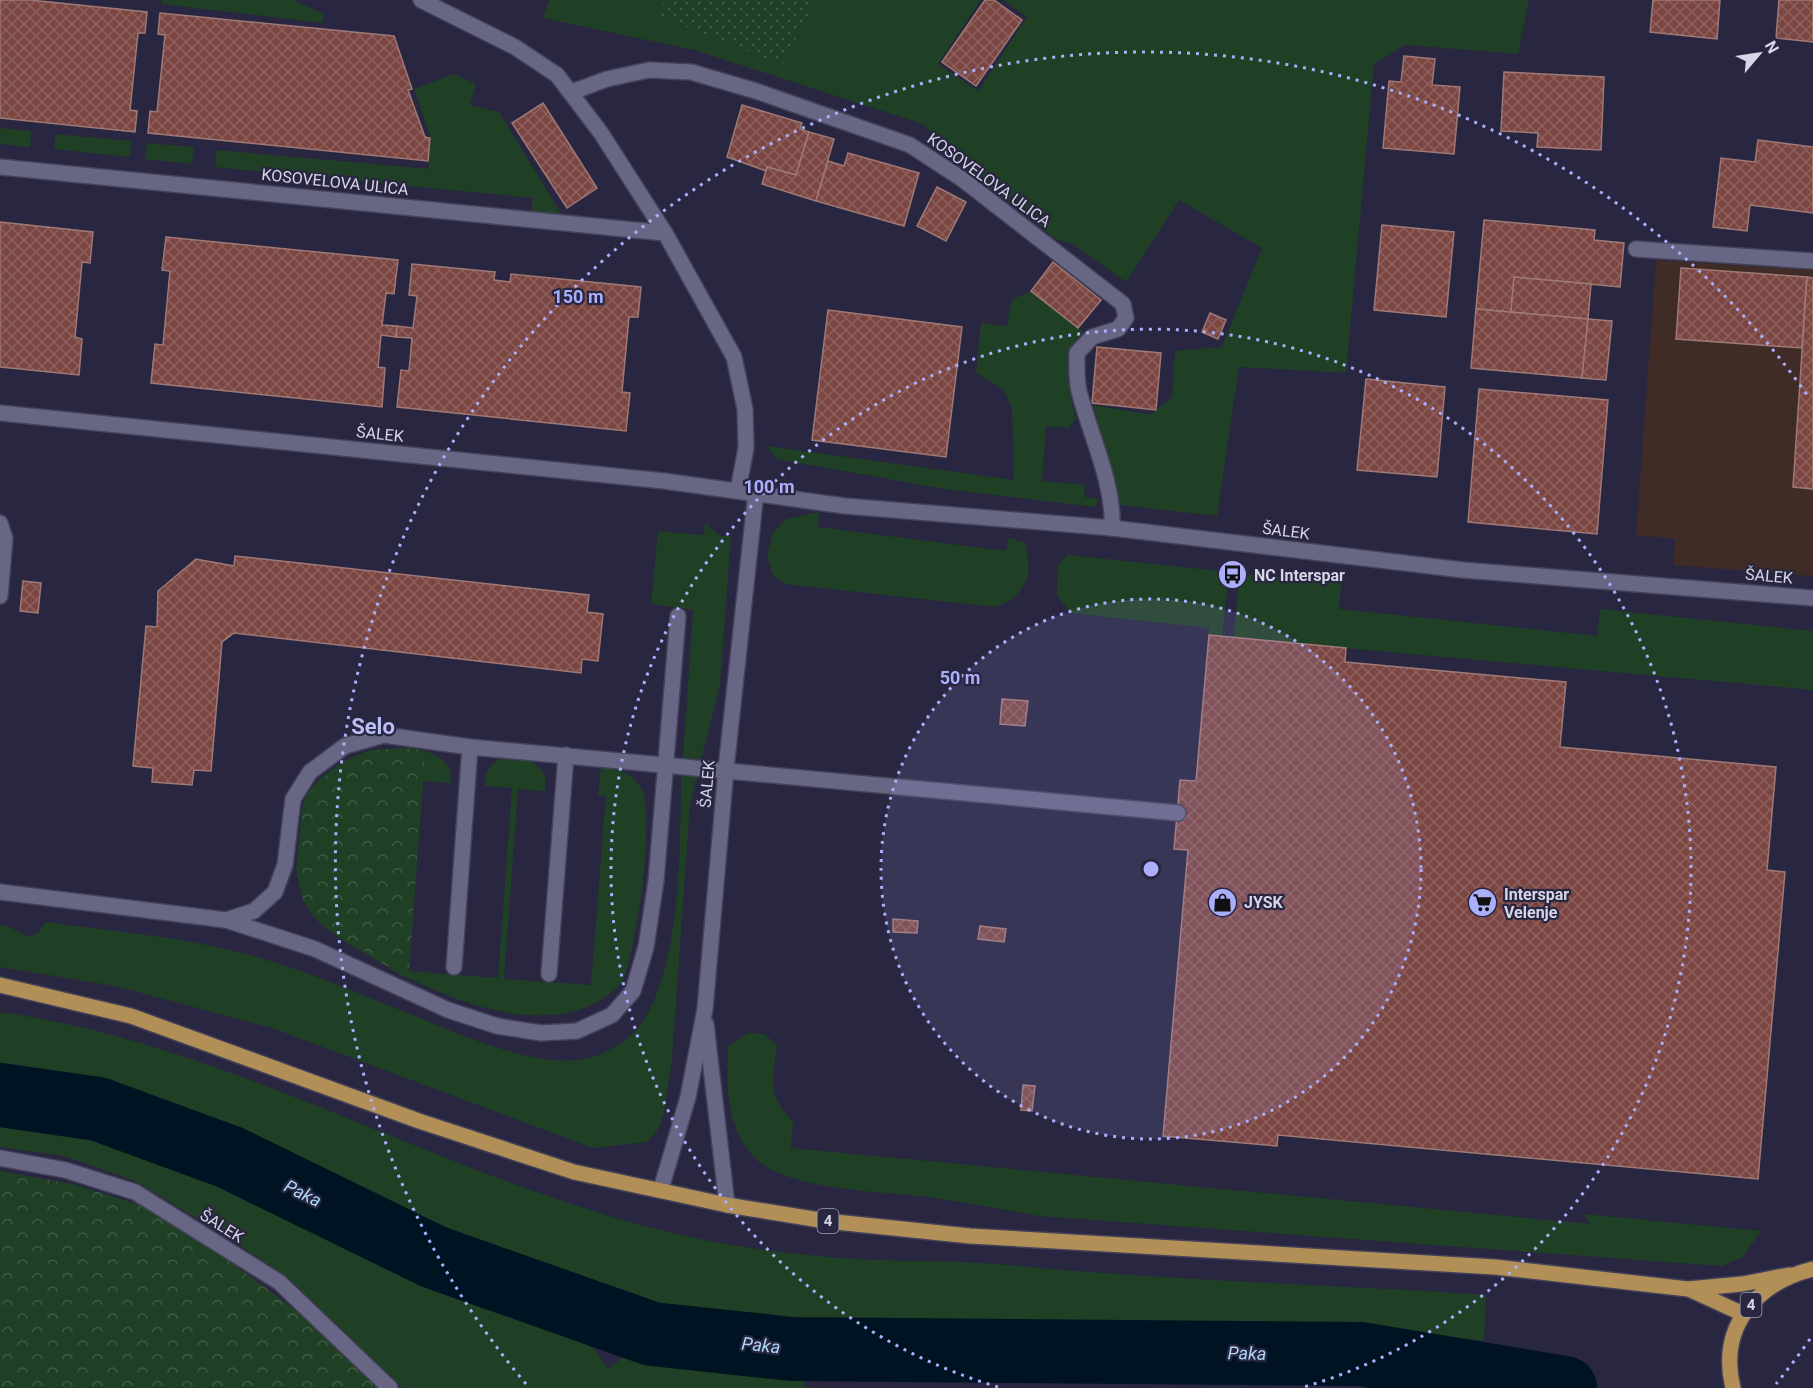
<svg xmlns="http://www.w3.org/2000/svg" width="1813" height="1388" font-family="Roboto,sans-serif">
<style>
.commercial{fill:#3f2c26}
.grass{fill:#1f4024}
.forest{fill:url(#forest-crowns)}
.garden{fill:url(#garden-dots)}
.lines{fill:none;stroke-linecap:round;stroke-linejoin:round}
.river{stroke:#001322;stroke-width:64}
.building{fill:url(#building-cross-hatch);stroke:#9f7976;stroke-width:1.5}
.lane-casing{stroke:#444258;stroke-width:18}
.street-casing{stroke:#444258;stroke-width:18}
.secondary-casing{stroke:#444258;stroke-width:18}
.primary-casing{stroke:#444258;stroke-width:18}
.lane{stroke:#686685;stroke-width:15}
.street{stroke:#686685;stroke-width:15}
.secondary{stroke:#686685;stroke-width:15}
.primary{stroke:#b18f56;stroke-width:15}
.ring{fill:none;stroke:#abaffb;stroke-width:3;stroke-dasharray:3 6}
.labels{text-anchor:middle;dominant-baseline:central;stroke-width:4.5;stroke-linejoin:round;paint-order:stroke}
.shield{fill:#282640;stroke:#a2a1b5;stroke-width:1.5}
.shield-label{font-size:15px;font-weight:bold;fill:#d6d6e7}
.street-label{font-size:16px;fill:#d6d6e7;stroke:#282640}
.poi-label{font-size:16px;font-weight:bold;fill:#d6d6e7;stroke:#282640;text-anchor:start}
.water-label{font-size:18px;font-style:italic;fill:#acd6f6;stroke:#282640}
.district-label{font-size:22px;font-weight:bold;fill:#bbbff8;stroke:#282640}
.centre{fill:#abaffb;stroke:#282640;stroke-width:3}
.ring-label{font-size:18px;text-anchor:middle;font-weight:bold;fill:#abaffb;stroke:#282640;stroke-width:4.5;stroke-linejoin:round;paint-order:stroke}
</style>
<defs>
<pattern id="forest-crowns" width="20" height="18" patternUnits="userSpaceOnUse" patternTransform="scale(1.5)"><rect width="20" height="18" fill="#1f4024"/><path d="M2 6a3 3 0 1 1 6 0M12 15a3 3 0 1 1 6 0" fill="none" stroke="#3f5b44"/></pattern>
<pattern id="garden-dots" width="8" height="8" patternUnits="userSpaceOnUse" patternTransform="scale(1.5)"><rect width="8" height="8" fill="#1f4024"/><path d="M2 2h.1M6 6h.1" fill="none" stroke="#3f5b44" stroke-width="1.8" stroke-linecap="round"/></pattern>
<pattern id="building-cross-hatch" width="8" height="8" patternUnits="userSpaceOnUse" patternTransform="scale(1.5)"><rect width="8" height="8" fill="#7b4642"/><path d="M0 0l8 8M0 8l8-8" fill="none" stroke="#8d605d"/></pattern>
</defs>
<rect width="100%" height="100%" fill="#282640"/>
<!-- commercial -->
<polygon class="commercial" points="1656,260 1813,270 1813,576 1673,565 1675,539 1636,535"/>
<!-- grass -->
<g class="grass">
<polygon points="162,0 293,0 324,14 323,23 162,4"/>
<polygon points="549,0 664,0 660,16 782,65 816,0 981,0 938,64 978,91 1027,17 1003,0 1529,0 1518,54 1405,45 1374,64 1346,373 1239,367 1217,516 1121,505 1093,405 1151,415 1172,397 1175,351 1222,347 1262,248 1179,200 1126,282 1073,244 1057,240 970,173 923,124 694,50 543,18"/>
<polygon points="454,74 476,84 470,105 499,112 562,215 531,212 533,198 215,167 217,150 428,169 431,138 414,89"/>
<polygon points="0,128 31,131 30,147 0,144"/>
<polygon points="55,134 131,141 130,157 54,149"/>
<polygon points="147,143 194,147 192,164 145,159"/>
<path d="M1031 291 1084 332C1060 356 1068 389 1076 419L1068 428 1046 426 1042 481 1085 485 1084 497 1099 499 1095 507 944 489 777 459 766 446 1014 480 1012 408 1003 389 976 373 981 323 1007 326 1011 300Z"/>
<path d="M819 512 818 527 1006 551 1008 538 1024 542C1035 572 1026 597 995 607L785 584 773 575 767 556 773 533 786 519Z"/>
<polygon points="705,523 720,536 731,536 720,684 701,759 683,758 693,610 651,604 658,531 704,535"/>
<polygon points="1068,555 1229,572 1222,637 1209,635 1209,628 1071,613 1057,595 1058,565"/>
<polygon points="1240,574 1341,582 1339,609 1597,636 1600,609 1813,631 1813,690 1233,638"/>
<path d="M406 748C429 751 452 755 451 783L423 781 409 971 498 978 512 788 485 786C485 782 485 776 487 772 498 749 537 754 545 777 546 781 545 787 545 791L518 789 504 979 591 985 606 796 598 795 601 766C649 774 647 798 646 839 645 859 644 878 641 898 638 914 629 976 620 985 554 1051 432 995 368 955 351 945 330 934 316 919 298 900 296 872 299 847 300 833 300 816 304 802 311 779 348 756 370 751 382 748 395 749 406 748Z"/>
<path d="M681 773 697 776 690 805 672 1058 664 1113 657 1131 647 1142 593 1148 272 1028 115 986 0 967V925C13 926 18 934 30 937L39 932 45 922C109 931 175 936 238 952 302 968 364 996 425 1020 468 1038 531 1065 578 1060 598 1058 619 1047 634 1032 683 981 680 842 681 773Z"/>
<path d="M0 1012C235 1045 440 1177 669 1232 721 1245 774 1252 828 1257 878 1262 930 1260 981 1263 1017 1265 1052 1270 1088 1272 1220 1282 1353 1286 1486 1295L1484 1341 1363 1327 1191 1326 908 1336 800 1333 669 1318 606 1302 489 1260 199 1132 86 1094 0 1081Z"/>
<path d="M748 1033 764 1034 777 1045C773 1080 766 1094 793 1122L791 1148 1591 1224 1583 1214 1761 1231 1743 1257 1722 1266 1039 1216C1005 1210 970 1203 935 1198 888 1191 783 1192 752 1155 725 1123 727 1085 728 1046Z"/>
<path d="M0 1107 88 1119 177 1147 211 1162 209 1180 340 1236 431 1268 440 1288C491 1300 549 1315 591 1347 598 1352 602 1362 608 1369L644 1340 662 1346 796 1360 805 1387 830 1388H402L287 1277 221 1233 135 1181 64 1156 0 1147Z"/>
</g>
<!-- forest -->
<g class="forest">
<polygon points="406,748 425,751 409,971 403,977 316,919 302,897 296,869 304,801 318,782 346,761 370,751"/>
<polygon points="0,1171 72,1184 143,1206 213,1249 312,1322 382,1388 0,1388"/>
</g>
<!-- garden -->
<polygon class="garden" points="664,0 816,0 782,65 660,16"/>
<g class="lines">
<!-- river -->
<polyline class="river" points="0,1095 98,1109 229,1157 434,1257 652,1334 792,1349 1361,1354 1565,1388"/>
</g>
<!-- building -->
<g class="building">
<polygon points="0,0 30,0 147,12 145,33 138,33 130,110 137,111 135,132 0,118"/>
<polygon points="985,0 994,0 1022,20 976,86 942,62"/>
<polygon points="1653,0 1720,0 1717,39 1650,32"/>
<polygon points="1779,0 1813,0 1813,42 1776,38"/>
<polygon points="160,13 394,36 412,89 408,90 425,137 430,138 428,161 148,133 150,111 157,112 165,35 158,34"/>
<polygon points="1404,56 1435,59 1432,85 1460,87 1454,154 1383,148 1389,81 1401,82"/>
<polygon points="1504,72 1604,77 1601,150 1537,147 1538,133 1501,131"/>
<polygon points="543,103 597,188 567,208 512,123"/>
<polygon points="742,105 802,123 800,129 809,132 796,175 767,167 766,171 727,157"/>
<polygon points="809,132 834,139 816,201 762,184 767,167 796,175"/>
<polygon points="1758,140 1813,147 1813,213 1750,205 1747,231 1713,227 1721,158 1755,162"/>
<polygon points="848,153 919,173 904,226 816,201 828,161 844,166"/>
<polygon points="937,187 966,202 946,241 917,226"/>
<polygon points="1484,220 1595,230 1594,240 1624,243 1620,287 1514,277 1511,312 1476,309"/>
<polygon points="0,222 93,232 90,263 82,262 75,337 82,339 79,375 0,367"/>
<polygon points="1382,225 1454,232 1446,317 1374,310"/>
<polygon points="166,237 398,260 394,294 386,293 382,325 397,326 396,337 381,335 378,367 385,368 382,407 151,383 155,344 163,345 170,271 162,270"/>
<polygon points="1053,262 1101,300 1078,328 1031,291"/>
<polygon points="412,264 495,272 494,280 510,282 511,274 641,287 638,317 629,317 622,392 630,393 626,431 397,407 401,370 409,371 412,338 396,337 397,326 413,328 417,296 409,295"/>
<polygon points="1681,268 1807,277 1802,348 1676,339"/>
<polygon points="1514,277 1591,284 1588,319 1511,312"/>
<polygon points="1807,277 1813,278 1813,489 1793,487"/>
<polygon points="1476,309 1588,319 1582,378 1471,368"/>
<polygon points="828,310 962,327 946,457 812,440"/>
<polygon points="1210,313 1226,320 1218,339 1202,332"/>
<polygon points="1588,319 1612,321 1606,380 1582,378"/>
<polygon points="1097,347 1161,353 1156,410 1092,403"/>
<polygon points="1366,379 1445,387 1437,477 1357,470"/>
<polygon points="1479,389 1608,400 1597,534 1468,522"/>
<polygon points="235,556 589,595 587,612 603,614 598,661 582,659 581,673 234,633 222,642 211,771 194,770 192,785 152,782 153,768 133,766 146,626 157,627 158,591 196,559 234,566"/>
<polygon points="23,581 41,583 38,613 20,611"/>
<polygon points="1209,635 1346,648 1345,662 1566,682 1560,747 1776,767 1767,870 1785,872 1758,1179 1278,1135 1277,1146 1163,1136 1188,850 1174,849 1180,780 1196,781"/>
<polygon points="1002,699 1028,701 1025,726 1000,724"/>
<polygon points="893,919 918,921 917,933 893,932"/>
<polygon points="980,926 1006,929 1004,942 978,939"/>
<polygon points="1023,1085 1035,1086 1032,1111 1021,1110"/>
</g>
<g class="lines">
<defs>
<g id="lane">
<polyline points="0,523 5,538 0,596"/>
<polyline points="226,920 254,911 275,892 285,865 293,799 310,772 345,746 384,735 470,747 1178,813"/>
<polyline points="454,967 470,747"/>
<polyline points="549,974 566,755"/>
</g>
<g id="street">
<polyline points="421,0 515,47 557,75 601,133 665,233 734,357 745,409 746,448 738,490"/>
<path d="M572 92 607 79 649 70 691 72 756 91 910 145 962 179 1123 304 1126 318 1118 329 1092 337 1077 353C1077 365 1076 379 1079 391 1090 435 1114 482 1112 528"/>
<polyline points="0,167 665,233"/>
<polyline points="1636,249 1813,261"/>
<polyline points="0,413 664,481 845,506 1112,528 1463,570 1813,598"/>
<polyline points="0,892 226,920 315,949 448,1010 497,1026 541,1033 577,1031 612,1015 633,991 646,947 656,881 678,616"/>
<polyline points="0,1158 65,1170 135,1192 279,1282 390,1388"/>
</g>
<g id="secondary">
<polyline points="706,1024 727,1205"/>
<polyline points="661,1189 688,1097 705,1009 726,769 756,492"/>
</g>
<g id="primary">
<polyline points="0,985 131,1016 419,1121 574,1172 727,1205 826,1221 970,1236 1495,1267 1688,1289 1742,1284 1789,1275"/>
<polyline points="1691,1290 1743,1314"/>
<path d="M1733 1388C1718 1327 1756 1283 1813 1269"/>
</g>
</defs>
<!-- lane casing -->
<use href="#lane" class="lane-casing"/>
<!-- street casing -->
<use href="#street" class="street-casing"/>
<!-- secondary casing -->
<use href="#secondary" class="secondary-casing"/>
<!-- primary casing -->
<use href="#primary" class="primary-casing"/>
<!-- lane -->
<use href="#lane" class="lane"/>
<!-- street -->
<use href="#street" class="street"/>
<!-- secondary -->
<use href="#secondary" class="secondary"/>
<!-- primary -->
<use href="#primary" class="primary"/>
</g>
<!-- distance rings -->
<circle cx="1151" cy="869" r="270" fill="#abaffb" fill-opacity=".12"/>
<g class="ring">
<circle cx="1151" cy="869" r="270"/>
<path d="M998 1387A540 540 0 1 1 1304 1387"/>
<path d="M1810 1339A810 810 0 0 1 1776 1384M526 1384A810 810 0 1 1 1810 399"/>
</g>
<!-- icons -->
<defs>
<symbol id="bus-disc" viewBox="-11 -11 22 22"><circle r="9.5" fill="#abaffb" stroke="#282640"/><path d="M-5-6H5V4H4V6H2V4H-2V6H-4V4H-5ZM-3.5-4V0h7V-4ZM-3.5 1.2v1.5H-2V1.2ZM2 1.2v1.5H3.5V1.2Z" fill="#111"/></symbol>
<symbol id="shop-disc" viewBox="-11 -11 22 22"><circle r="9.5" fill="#abaffb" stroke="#282640"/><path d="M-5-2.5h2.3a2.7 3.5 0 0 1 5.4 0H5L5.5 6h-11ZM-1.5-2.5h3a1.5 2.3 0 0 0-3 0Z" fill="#111"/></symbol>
<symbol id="supermarket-disc" viewBox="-11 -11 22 22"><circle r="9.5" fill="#abaffb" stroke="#282640"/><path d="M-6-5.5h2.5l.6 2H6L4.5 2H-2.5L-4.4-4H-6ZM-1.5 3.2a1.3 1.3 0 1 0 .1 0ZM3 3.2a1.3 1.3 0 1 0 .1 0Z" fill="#111"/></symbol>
</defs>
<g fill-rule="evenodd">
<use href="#bus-disc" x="1216" y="558" width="33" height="33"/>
<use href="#shop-disc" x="1206" y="886" width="33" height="33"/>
<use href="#supermarket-disc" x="1466" y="886" width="33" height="33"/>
</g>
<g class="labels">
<!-- shield labels -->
<g class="shield">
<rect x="817.5" y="1209" width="21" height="24" rx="4.5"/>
<rect x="1740.5" y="1293" width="21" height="24" rx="4.5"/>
</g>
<g class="shield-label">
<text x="828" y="1221">4</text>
<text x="1751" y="1305">4</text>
</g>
<!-- street labels -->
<g class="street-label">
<text transform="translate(989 180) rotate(36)">KOSOVELOVA ULICA</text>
<text transform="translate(335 182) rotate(6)">KOSOVELOVA ULICA</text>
<text transform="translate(380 434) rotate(6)">ŠALEK</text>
<text transform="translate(1286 531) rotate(7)">ŠALEK</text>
<text transform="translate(1769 576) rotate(5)">ŠALEK</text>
<text transform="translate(707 784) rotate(-85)">ŠALEK</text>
<text transform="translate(222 1226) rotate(32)">ŠALEK</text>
</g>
<!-- poi labels -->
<g class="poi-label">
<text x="1254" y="575">NC Interspar</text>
<text x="1504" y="894">Interspar<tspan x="1504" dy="18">Velenje</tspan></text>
<text x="1244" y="902">JYSK</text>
</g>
<!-- water labels -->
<g class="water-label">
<text transform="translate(303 1193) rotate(26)">Paka</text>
<text transform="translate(761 1345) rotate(6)">Paka</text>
<text transform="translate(1247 1353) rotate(1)">Paka</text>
</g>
<!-- district labels -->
<g class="district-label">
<text x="373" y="726">Selo</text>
</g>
</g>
<circle cx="1151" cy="869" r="9" class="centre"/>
<g class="ring-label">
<text x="578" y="303">150 m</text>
<text x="769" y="493">100 m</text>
<text x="960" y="684">50 m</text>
</g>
<!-- north arrow -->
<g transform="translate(1759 54) rotate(61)" stroke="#282640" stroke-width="4.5" paint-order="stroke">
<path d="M0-4.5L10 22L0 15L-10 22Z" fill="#d6d6e7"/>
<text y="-9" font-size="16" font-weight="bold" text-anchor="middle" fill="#d6d6e7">N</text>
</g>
</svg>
